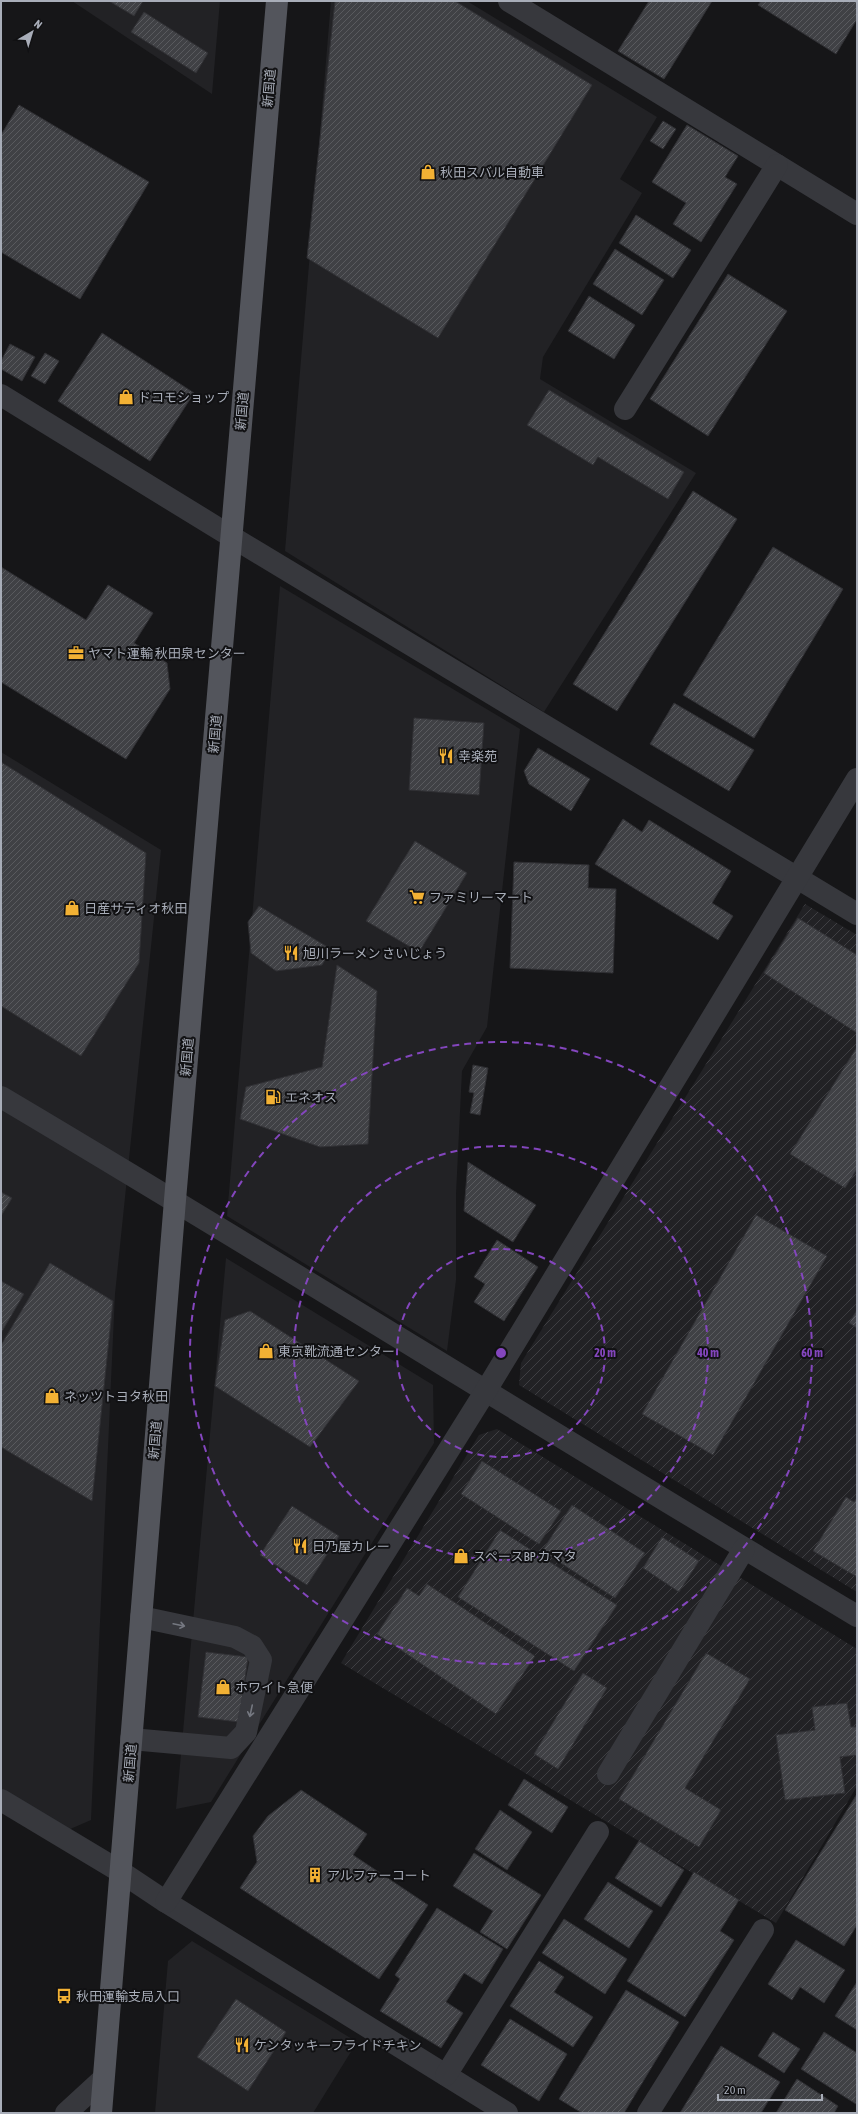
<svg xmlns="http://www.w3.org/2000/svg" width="858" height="2114" font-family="'Asap Condensed','Noto Sans JP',sans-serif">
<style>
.built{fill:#222225}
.industrial{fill:url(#industrial-furrows)}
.building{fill:url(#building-hatch);stroke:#303034}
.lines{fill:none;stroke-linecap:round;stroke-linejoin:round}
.minor{stroke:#37383d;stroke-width:22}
.major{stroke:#53555c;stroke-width:22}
.oneway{stroke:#757881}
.ring{fill:none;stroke:#8446be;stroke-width:2;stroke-dasharray:7 5}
.labels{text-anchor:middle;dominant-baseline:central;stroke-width:4;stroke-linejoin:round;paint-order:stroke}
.street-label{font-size:13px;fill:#a8adb8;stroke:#111113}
.poi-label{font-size:13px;fill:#a8adb8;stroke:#111113;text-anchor:start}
.centre{fill:#8446be;stroke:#111113;stroke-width:2}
.ring-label{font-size:12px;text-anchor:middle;font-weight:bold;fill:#8446be;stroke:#111113;stroke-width:4;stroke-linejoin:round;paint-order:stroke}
</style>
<defs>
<pattern id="industrial-furrows" width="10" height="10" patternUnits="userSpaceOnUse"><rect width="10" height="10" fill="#222225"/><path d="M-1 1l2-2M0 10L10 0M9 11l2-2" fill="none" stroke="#3f3f43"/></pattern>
<pattern id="building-hatch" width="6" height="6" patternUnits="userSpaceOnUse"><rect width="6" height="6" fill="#404145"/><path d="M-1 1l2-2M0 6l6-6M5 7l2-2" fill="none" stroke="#595a5e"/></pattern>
</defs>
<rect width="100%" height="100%" fill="#161618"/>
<!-- built -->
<g class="built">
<polygon points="72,1 220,1 212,94"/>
<polygon points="331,1 467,1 657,117 620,179 642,193 543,357 540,379 696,473 544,712 285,551"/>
<polygon points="280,586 520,729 487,1027 462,1071 456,1194 456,1280 447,1351 227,1216"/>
<polygon points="1,752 161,850 115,1294 91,1820 68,1830 1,1789"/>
<polygon points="226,1258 433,1385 434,1443 211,1802 176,1809"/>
<polygon points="192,1941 357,2042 313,2113 155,2113 168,1961"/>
</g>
<!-- industrial -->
<g class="industrial">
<polygon points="805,904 857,935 857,1592 519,1385 521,1363"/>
<polygon points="497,1429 857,1649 857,1786 776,1923 341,1663 479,1435"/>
</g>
<!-- building -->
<g class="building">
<polygon points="109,1 143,1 134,16"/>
<polygon points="335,1 455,1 592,85 438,338 307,258"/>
<polygon points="649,1 712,1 664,79 618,51"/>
<polygon points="761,1 857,1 857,19 836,54 758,5"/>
<polygon points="144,12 208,53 196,73 131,32"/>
<polygon points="19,105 149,182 80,299 1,252 1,135"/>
<polygon points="663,121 676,129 663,149 650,141"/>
<polygon points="687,125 738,156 725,177 737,184 701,242 673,224 686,203 652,182"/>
<polygon points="636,215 691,250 673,278 619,243"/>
<polygon points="615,249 664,280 642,315 593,284"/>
<polygon points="728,274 787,311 708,436 650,399"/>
<polygon points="589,296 635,325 614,359 568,331"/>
<polygon points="102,333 194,393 150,461 58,401"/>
<polygon points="10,344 35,357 22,381 1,369 1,361"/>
<polygon points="45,353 59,361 45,384 31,376"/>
<polygon points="549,390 684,472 668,499 598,457 593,465 527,425"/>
<polygon points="693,491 737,519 617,711 573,684"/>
<polygon points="773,547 843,589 754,738 683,695"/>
<polygon points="1,567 86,620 108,585 153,613 134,643 167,663 170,689 126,759 1,682"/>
<polygon points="674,703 754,750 729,791 650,744"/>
<polygon points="414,718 484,723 479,795 409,790"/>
<polygon points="538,748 590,779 571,811 529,784 524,771"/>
<polygon points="1,762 146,853 139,963 81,1056 1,1006"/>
<polygon points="623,819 642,832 649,820 731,871 712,903 733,916 718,940 595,864"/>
<polygon points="415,841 467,873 419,952 366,921"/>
<polygon points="514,862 589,865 588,888 616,889 613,973 510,968"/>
<polygon points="259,906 331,949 322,965 276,971 251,953 248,922"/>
<polygon points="798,918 857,955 857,1033 764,973"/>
<polygon points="337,965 377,991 368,1144 320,1147 240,1119 246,1087 322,1067"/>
<polygon points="857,1047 857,1169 845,1188 790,1154"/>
<polygon points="473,1065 488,1068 480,1115 470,1113 474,1093 469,1092"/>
<polygon points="468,1162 536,1205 513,1242 464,1211"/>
<polygon points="1,1192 12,1198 1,1216"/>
<polygon points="756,1215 827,1256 713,1455 642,1414"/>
<polygon points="497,1240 538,1267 504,1321 474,1302 485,1284 474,1277"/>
<polygon points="50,1263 113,1301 92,1501 1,1447 1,1345"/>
<polygon points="1,1281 24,1294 1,1333"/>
<polygon points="857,1310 857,1328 849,1323"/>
<polygon points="250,1311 359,1381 310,1447 215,1386 225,1320"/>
<polygon points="482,1461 561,1511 539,1544 461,1494"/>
<polygon points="846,1497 854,1502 857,1498 857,1577 813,1551"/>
<polygon points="572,1505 645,1553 615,1598 542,1551"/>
<polygon points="292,1506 339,1536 307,1585 260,1555"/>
<polygon points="500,1530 617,1605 574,1671 458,1597"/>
<polygon points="662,1537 699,1561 679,1592 643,1568"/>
<polygon points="427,1584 535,1656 496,1714 377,1634 407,1588 419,1596"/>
<polygon points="206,1652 248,1657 239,1722 198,1717"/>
<polygon points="706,1653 750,1679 685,1788 721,1810 699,1847 619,1799"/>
<polygon points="583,1673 607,1688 558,1769 534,1754"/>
<polygon points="847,1703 851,1727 857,1727 857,1755 840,1757 845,1793 785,1800 776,1735 815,1730 812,1707"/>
<polygon points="524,1779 568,1807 552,1833 508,1805"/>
<polygon points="301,1790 367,1834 353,1855 428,1905 379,1979 240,1888 257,1862 253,1836 268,1816"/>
<polygon points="857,1794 857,1925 844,1946 785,1910"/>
<polygon points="500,1810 532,1832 507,1870 475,1849"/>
<polygon points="639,1841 684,1870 661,1907 615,1878"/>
<polygon points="474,1853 541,1895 507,1949 480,1932 493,1911 453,1886"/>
<polygon points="694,1872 739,1900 720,1931 734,1940 685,2017 627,1981"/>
<polygon points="608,1882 653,1911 629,1948 584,1919"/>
<polygon points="437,1908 503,1949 482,1984 464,1973 446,2002 463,2013 441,2048 380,2011 400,1979 395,1975"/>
<polygon points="564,1919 627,1959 605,1994 542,1953"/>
<polygon points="796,1940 845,1970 824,2003 800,1987 792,2000 768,1984"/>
<polygon points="539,1961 564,1977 554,1992 593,2017 573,2047 510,2006"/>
<polygon points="857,1982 857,2030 835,2016"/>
<polygon points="626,1990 679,2022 624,2113 582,2113 559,2099"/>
<polygon points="236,1999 286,2032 248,2091 197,2057"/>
<polygon points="510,2019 567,2054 539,2101 481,2065"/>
<polygon points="773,2032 800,2049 784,2073 758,2056"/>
<polygon points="824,2032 857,2053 856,2104 801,2069"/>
<polygon points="721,2046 780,2082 761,2113 680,2113"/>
<polygon points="797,2079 838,2106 834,2113 776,2113"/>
</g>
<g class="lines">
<!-- minor -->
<g class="minor">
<polyline points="509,1 857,214"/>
<polyline points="1,395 232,537 857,914"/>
<polyline points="625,409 777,165"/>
<path d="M1 1097C288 1267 570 1445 857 1616"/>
<polyline points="131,1739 231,1748 246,1732 261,1660 252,1646 235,1637 141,1617"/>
<polyline points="608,1774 744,1549"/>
<polyline points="1,1800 121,1872 166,1902 507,2113"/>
<polyline points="166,1902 485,1392 857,779"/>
<polyline points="446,2075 598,1832"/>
<polyline points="66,2113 103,2079"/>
<polyline points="648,2113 763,1930"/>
</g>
<!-- major -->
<polyline class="major" points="101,2113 175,1200 277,1"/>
</g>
<!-- one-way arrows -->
<defs><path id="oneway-shaft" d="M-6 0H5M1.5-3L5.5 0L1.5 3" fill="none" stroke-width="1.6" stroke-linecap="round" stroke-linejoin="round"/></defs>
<g class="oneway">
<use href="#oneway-shaft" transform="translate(179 1625) rotate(12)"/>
<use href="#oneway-shaft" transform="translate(251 1711) rotate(102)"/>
</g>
<!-- distance rings -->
<g class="ring">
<circle cx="501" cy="1353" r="104"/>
<circle cx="501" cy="1353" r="207"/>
<circle cx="501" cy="1353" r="311"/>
</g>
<!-- icons -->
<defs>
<symbol id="shop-bare" viewBox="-9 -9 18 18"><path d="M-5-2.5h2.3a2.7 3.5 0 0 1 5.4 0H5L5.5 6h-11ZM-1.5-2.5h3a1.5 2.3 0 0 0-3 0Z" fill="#f2b134" stroke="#111113" stroke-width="2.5" paint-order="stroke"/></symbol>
<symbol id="office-bare" viewBox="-9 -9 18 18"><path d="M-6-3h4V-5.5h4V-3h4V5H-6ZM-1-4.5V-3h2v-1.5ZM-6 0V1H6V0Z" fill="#f2b134" stroke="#111113" stroke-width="2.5" paint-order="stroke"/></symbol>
<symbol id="restaurant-bare" viewBox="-9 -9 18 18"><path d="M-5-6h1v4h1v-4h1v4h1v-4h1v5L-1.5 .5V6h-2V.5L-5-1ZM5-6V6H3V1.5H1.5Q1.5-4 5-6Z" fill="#f2b134" stroke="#111113" stroke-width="2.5" paint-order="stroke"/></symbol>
<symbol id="supermarket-bare" viewBox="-9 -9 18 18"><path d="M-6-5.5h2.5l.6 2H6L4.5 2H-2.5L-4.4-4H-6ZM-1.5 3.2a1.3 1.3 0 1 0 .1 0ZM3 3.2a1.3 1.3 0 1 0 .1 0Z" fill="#f2b134" stroke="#111113" stroke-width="2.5" paint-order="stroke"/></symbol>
<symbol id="fuel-bare" viewBox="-9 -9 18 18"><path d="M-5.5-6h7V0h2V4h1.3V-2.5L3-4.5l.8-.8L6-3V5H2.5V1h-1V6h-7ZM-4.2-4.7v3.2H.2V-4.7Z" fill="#f2b134" stroke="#111113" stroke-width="2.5" paint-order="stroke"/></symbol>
<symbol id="building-bare" viewBox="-9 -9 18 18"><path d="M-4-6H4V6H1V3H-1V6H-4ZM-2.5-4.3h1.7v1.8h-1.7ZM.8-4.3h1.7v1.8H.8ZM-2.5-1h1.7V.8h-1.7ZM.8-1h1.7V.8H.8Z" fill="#f2b134" stroke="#111113" stroke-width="2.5" paint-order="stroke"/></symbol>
<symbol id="bus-bare" viewBox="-9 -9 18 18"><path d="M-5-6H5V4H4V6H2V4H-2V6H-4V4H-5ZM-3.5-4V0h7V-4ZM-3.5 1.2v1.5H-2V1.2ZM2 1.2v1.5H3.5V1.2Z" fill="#f2b134" stroke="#111113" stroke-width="2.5" paint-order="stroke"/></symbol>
</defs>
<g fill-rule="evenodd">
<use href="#shop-bare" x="417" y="161" width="22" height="22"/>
<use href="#shop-bare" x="115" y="386" width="22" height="22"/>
<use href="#office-bare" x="65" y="642" width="22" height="22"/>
<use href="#restaurant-bare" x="435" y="745" width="22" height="22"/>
<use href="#supermarket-bare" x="406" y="886" width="22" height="22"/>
<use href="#shop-bare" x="61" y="897" width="22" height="22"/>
<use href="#restaurant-bare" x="280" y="942" width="22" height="22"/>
<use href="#fuel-bare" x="262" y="1086" width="22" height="22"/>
<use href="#shop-bare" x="255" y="1340" width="22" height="22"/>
<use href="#shop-bare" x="41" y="1385" width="22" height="22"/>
<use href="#restaurant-bare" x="289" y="1535" width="22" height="22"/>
<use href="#shop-bare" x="450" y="1545" width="22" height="22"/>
<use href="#shop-bare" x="212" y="1676" width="22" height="22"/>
<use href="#building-bare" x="304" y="1864" width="22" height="22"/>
<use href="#bus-bare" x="53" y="1985" width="22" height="22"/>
<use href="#restaurant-bare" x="231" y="2034" width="22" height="22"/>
</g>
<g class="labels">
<!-- street labels -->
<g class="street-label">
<text transform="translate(269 88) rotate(-85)">新国道</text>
<text transform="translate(242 411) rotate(-85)">新国道</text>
<text transform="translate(215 734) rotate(-85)">新国道</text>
<text transform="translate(187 1057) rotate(-85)">新国道</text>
<text transform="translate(155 1440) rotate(-85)">新国道</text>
<text transform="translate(130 1763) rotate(-85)">新国道</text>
</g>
<!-- poi labels -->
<g class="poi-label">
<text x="440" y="172">秋田スバル自動車</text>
<text x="138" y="397">ドコモショップ</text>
<text x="88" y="653">ヤマト運輸 秋田泉センター</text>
<text x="458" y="756">幸楽苑</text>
<text x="429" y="897">ファミリーマート</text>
<text x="84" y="908">日産サティオ秋田</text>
<text x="303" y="953">旭川ラーメン さいじょう</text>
<text x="285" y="1097">エネオス</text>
<text x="278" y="1351">東京靴流通センター</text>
<text x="64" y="1396">ネッツトヨタ秋田</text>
<text x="312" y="1546">日乃屋カレー</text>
<text x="473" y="1556">スペースBP カマタ</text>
<text x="235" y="1687">ホワイト急便</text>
<text x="327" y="1875">アルファーコート</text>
<text x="76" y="1996">秋田運輸支局入口</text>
<text x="254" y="2045">ケンタッキーフライドチキン</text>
</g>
</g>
<circle cx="501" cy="1353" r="6" class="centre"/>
<g class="ring-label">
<text x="605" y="1357">20 m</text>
<text x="708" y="1357">40 m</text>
<text x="812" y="1357">60 m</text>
</g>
<!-- border -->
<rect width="858" height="2114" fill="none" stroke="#a8adb8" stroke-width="4"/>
<!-- north arrow -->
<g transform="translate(32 32) rotate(38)" stroke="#111113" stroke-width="3" paint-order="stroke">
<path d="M0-3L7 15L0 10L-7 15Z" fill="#a8adb8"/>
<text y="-6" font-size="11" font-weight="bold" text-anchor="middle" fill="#a8adb8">N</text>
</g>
<!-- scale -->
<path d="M718 2094v6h104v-6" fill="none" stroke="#a8adb8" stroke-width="2"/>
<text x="724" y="2094" font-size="12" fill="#a8adb8" stroke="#111113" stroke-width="3" paint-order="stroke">20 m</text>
</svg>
